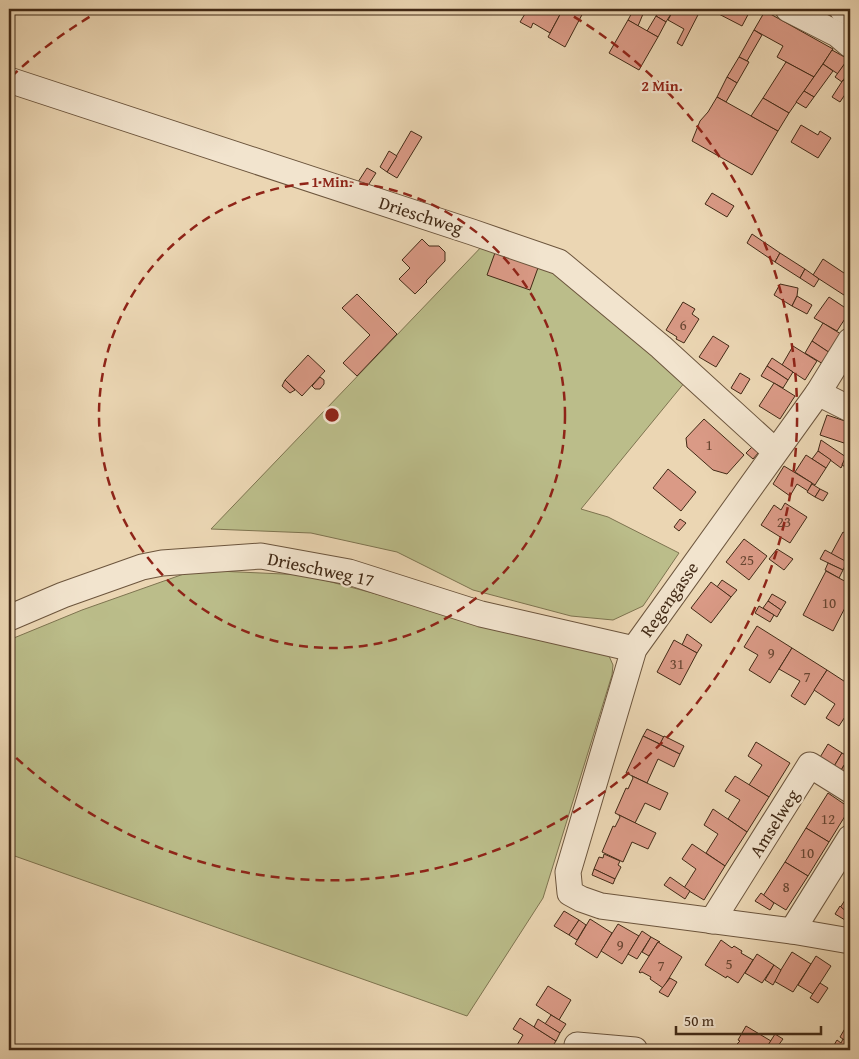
<svg xmlns="http://www.w3.org/2000/svg" width="859" height="1059" font-family="'Gentium Book Plus',serif">
<style>
.green{fill:#bbbd8a;stroke:#7e7450}
.building{fill:#da9a86;stroke:#422a16}
.lines{fill:none;stroke-linecap:round;stroke-linejoin:round}
.minor-casing{stroke:#6c553d;stroke-width:27}
.minor{stroke:#f2e4ce;stroke-width:25}
.ring{fill:none;stroke:#8f2418;stroke-width:2.5;stroke-dasharray:9 6}
.labels{text-anchor:middle;dominant-baseline:central;stroke-width:4.5;stroke-linejoin:round;paint-order:stroke}
.number-label{font-size:15px;fill:#684632}
.street-label{font-size:18px;fill:#422a16;stroke:#f2e4ce}
.centre{fill:#8f2418;stroke:#f2e4ce;stroke-width:2.5}
.ring-label{font-size:15px;text-anchor:middle;font-weight:bold;fill:#8f2418;stroke:#f2e4ce;stroke-width:4.5;stroke-linejoin:round;paint-order:stroke}
</style>
<rect width="100%" height="100%" fill="#ebd6b3"/>
<filter id="stains"><feTurbulence type="fractalNoise" baseFrequency=".004" numOctaves="4"/><feColorMatrix values="0 0 0 0 .2 0 0 0 0 .09 0 0 0 0 .02 0 0 0 .5 -.17"/></filter>
<radialGradient id="worn" r=".72"><stop offset=".6" stop-color="#630" stop-opacity="0"/><stop offset="1" stop-color="#630" stop-opacity=".3"/></radialGradient>
<!-- green -->
<g class="green">
<polygon points="486,242 553,265 685,382 581,509 608,517 679,553 643,606 613,620 571,616 473,590 397,552 311,533 211,529"/>
<polygon points="195,570 305,575 609,656 613,665 612,675 543,898 467,1016 9,854 9,640 82,610"/>
</g>
<!-- building -->
<g class="building">
<polygon points="528,9 563,9 550,33 533,23 531,28 520,22"/>
<polygon points="563,9 585,9 565,47 548,37"/>
<polygon points="634,9 643,14 638,26 628,20"/>
<polygon points="660,9 674,9 666,22 656,16"/>
<polygon points="674,9 701,9 682,46 677,43 684,29 668,20"/>
<polygon points="714,9 751,9 742,26 713,11"/>
<polygon points="765,11 833,49 814,77 777,57 783,46 754,30"/>
<polygon points="656,16 666,22 658,37 647,31"/>
<polygon points="628,20 658,37 639,70 609,53"/>
<polygon points="754,30 762,35 747,61 739,57"/>
<polygon points="832,50 848,59 838,74 823,64"/>
<polygon points="739,57 749,62 737,83 727,77"/>
<polygon points="848,59 850,61 850,70 842,82 835,77"/>
<polygon points="786,62 814,77 789,113 763,98"/>
<polygon points="823,64 833,71 814,97 804,91"/>
<polygon points="727,77 737,83 726,102 717,97"/>
<polygon points="843,80 850,84 850,87 840,102 832,97"/>
<polygon points="804,91 814,97 806,108 796,102"/>
<polygon points="717,97 778,131 752,175 692,141 700,121 708,112"/>
<polygon points="763,98 789,113 778,131 751,116"/>
<polygon points="801,125 818,135 820,131 831,138 818,158 791,142"/>
<polygon points="411,131 422,137 397,178 387,172"/>
<polygon points="389,151 397,156 387,172 380,167"/>
<polygon points="367,168 376,173 367,187 358,182"/>
<polygon points="712,193 734,206 727,217 705,204"/>
<polygon points="752,234 780,253 775,262 747,243"/>
<polygon points="422,239 429,246 439,246 445,252 445,261 426,281 427,282 415,294 399,279 410,268 402,260"/>
<polygon points="496,250 539,265 530,290 487,275"/>
<polygon points="780,253 805,269 800,278 775,262"/>
<polygon points="823,259 850,277 850,292 847,297 813,275"/>
<polygon points="805,269 819,279 814,287 800,278"/>
<polygon points="780,284 798,288 797,296 792,306 774,295"/>
<polygon points="357,294 397,334 357,376 343,363 370,335 342,308"/>
<polygon points="797,296 812,305 807,314 792,306"/>
<polygon points="829,297 850,311 837,331 814,318"/>
<polygon points="683,302 695,309 692,314 699,319 684,343 676,339 677,337 666,330"/>
<polygon points="823,323 841,334 830,353 812,341"/>
<polygon points="713,336 729,346 716,367 699,357"/>
<polygon points="812,341 830,353 823,364 805,353"/>
<polygon points="793,346 817,361 805,380 782,365"/>
<polygon points="308,355 325,371 302,396 285,380"/>
<polygon points="772,358 793,372 788,380 767,366"/>
<polygon points="767,366 788,380 783,388 761,376"/>
<polygon points="740,373 750,379 741,394 731,388"/>
<polygon points="320,377 324,380 324,384 320,389 315,389 312,386"/>
<polygon points="285,380 295,390 290,393 282,386"/>
<polygon points="774,383 795,396 780,419 759,406"/>
<polygon points="827,415 845,421 844,422 850,424 850,445 820,435"/>
<polygon points="704,419 744,455 727,474 713,470 687,447 686,438"/>
<polygon points="821,440 846,457 841,468 818,451"/>
<polygon points="752,447 759,452 753,459 746,453"/>
<polygon points="850,447 850,466 847,468 842,465"/>
<polygon points="818,451 831,460 826,468 812,459"/>
<polygon points="806,455 826,468 815,485 795,472"/>
<polygon points="784,466 812,483 808,491 797,484 790,496 773,484"/>
<polygon points="668,469 696,492 681,511 653,488"/>
<polygon points="812,484 820,489 815,497 807,492"/>
<polygon points="820,489 828,493 823,501 815,497"/>
<polygon points="785,503 807,517 790,543 761,525 774,505 781,510"/>
<polygon points="680,519 686,523 679,531 674,527"/>
<polygon points="843,532 850,536 850,564 831,554"/>
<polygon points="744,539 767,556 749,580 726,562"/>
<polygon points="777,549 793,559 784,570 769,559"/>
<polygon points="825,550 847,562 843,570 820,559"/>
<polygon points="828,563 843,570 839,578 825,570"/>
<polygon points="826,571 850,584 850,598 833,631 803,615"/>
<polygon points="722,580 737,590 731,597 717,587"/>
<polygon points="711,582 731,597 711,623 691,608"/>
<polygon points="772,594 786,602 781,610 768,601"/>
<polygon points="768,601 781,610 777,617 763,608"/>
<polygon points="759,606 774,615 770,622 755,613"/>
<polygon points="757,626 792,648 770,683 749,670 758,655 744,647"/>
<polygon points="687,634 702,645 697,653 682,645"/>
<polygon points="674,640 697,653 680,685 657,672"/>
<polygon points="792,648 827,670 805,705 791,696 800,681 779,669"/>
<polygon points="827,670 850,685 850,709 839,726 826,718 835,704 814,690"/>
<polygon points="647,729 664,737 660,744 643,736"/>
<polygon points="643,736 680,754 674,767 658,759 647,783 626,773"/>
<polygon points="664,736 684,746 680,754 660,744"/>
<polygon points="756,742 790,763 769,797 749,785 762,765 748,756"/>
<polygon points="828,744 842,753 833,768 819,759"/>
<polygon points="842,753 849,757 840,772 833,768"/>
<polygon points="849,757 850,771 847,776 840,772"/>
<polygon points="632,776 668,793 660,810 645,803 635,823 615,813 626,788 628,789 633,778"/>
<polygon points="735,776 769,797 747,832 728,819 740,800 725,791"/>
<polygon points="828,793 850,808 829,842 806,828"/>
<polygon points="713,809 747,832 725,866 706,853 718,834 704,825"/>
<polygon points="619,815 656,833 648,849 632,842 623,862 602,852 613,826 615,827 620,817"/>
<polygon points="806,828 829,842 808,876 785,862"/>
<polygon points="692,844 725,866 704,900 684,888 696,869 682,859"/>
<polygon points="604,854 620,861 618,865 621,867 615,879 594,869 599,857 603,858"/>
<polygon points="785,862 808,876 786,910 763,896"/>
<polygon points="594,869 615,879 613,884 592,875"/>
<polygon points="670,877 690,891 685,899 664,885"/>
<polygon points="850,892 850,915 840,908"/>
<polygon points="761,893 774,903 770,910 755,901"/>
<polygon points="840,906 850,915 850,923 835,914"/>
<polygon points="564,911 579,920 569,935 554,926"/>
<polygon points="590,919 612,933 597,958 575,944"/>
<polygon points="579,920 586,925 577,940 569,935"/>
<polygon points="618,924 639,936 622,964 601,951"/>
<polygon points="642,931 651,937 637,959 628,954"/>
<polygon points="651,937 660,942 658,942 649,956 642,952"/>
<polygon points="721,940 732,948 734,946 742,951 741,953 753,960 738,983 727,976 726,978 705,965"/>
<polygon points="658,942 682,957 663,988 650,979 651,977 642,972 640,973 639,972"/>
<polygon points="792,952 811,964 793,992 774,981"/>
<polygon points="757,954 774,965 762,983 745,973"/>
<polygon points="816,956 831,966 813,994 798,985"/>
<polygon points="774,965 781,970 773,985 765,980"/>
<polygon points="670,978 677,982 668,997 659,992"/>
<polygon points="820,983 828,988 818,1003 810,998"/>
<polygon points="548,986 571,1000 559,1020 536,1005"/>
<polygon points="551,1015 566,1024 560,1033 545,1024"/>
<polygon points="520,1018 556,1041 550,1050 525,1050 517,1045 523,1035 513,1029"/>
<polygon points="538,1019 560,1033 556,1041 534,1027"/>
<polygon points="850,1020 850,1044 840,1037"/>
<polygon points="746,1026 771,1041 765,1050 731,1050 732,1049 735,1050 737,1046 736,1045 740,1041 738,1040"/>
<polygon points="775,1034 783,1039 775,1050 765,1050"/>
<polygon points="843,1039 850,1044 850,1050 831,1050 837,1040 841,1043"/>
</g>
<g class="lines">
<defs>
<g id="minor">
<polyline points="788,9 837,34 850,45"/>
<polyline points="842,9 850,13"/>
<polyline points="9,80 472,232 559,262 661,347 775,451"/>
<polyline points="850,341 818,393 634,649 568,872 570,893 581,899 601,906 792,931 850,941"/>
<polyline points="818,393 850,409"/>
<polyline points="9,618 63,595 142,567 162,563 261,556 349,572 481,614 634,649"/>
<polyline points="712,921 810,765 850,790"/>
<polyline points="792,931 850,838"/>
<polyline points="577,1045 635,1050"/>
</g>
</defs>
<!-- minor casing -->
<use href="#minor" class="minor-casing"/>
<!-- minor -->
<use href="#minor" class="minor"/>
</g>
<!-- distance rings -->
<g class="ring">
<circle cx="332" cy="415" r="233"/>
<path d="M11 77A466 466 0 0 1 103 9M561 9A466 466 0 1 1 11 753"/>
</g>
<g class="labels">
<!-- number labels -->
<g class="number-label">
<text x="683" y="324">6</text>
<text x="709" y="444">1</text>
<text x="784" y="521">23</text>
<text x="747" y="559">25</text>
<text x="829" y="602">10</text>
<text x="771" y="652">9</text>
<text x="677" y="663">31</text>
<text x="807" y="676">7</text>
<text x="828" y="818">12</text>
<text x="807" y="852">10</text>
<text x="786" y="886">8</text>
<text x="620" y="944">9</text>
<text x="729" y="963">5</text>
<text x="661" y="965">7</text>
</g>
<!-- street labels -->
<g class="street-label">
<text transform="translate(421 215) rotate(18)">Drieschweg</text>
<text transform="translate(321 569) rotate(12)">Drieschweg 17</text>
<text transform="translate(669 599) rotate(-55)">Regengasse</text>
<text transform="translate(774 823) rotate(-58)">Amselweg</text>
</g>
</g>
<circle cx="332" cy="415" r="8" class="centre"/>
<g class="ring-label">
<text x="662" y="91">2 Min.</text>
<text x="332" y="187">1 Min.</text>
</g>
<!-- margin -->
<rect width="859" height="1059" fill="none" stroke="#ebd6b3" stroke-width="30"/>
<rect x="10" y="10" width="839" height="1039" fill="none" stroke="#422a16" stroke-width="2.5"/>
<rect x="15" y="15" width="829" height="1029" fill="none" stroke="#422a16"/>
<!-- scale -->
<path d="M676 1026v8h145v-8" fill="none" stroke="#422a16" stroke-width="2.5"/>
<text x="684" y="1026" font-size="15" fill="#422a16" stroke="#f2e4ce" stroke-width="4" paint-order="stroke">50 m</text>
<rect width="100%" height="100%" filter="url(#stains)"/>
<rect width="100%" height="100%" fill="url(#worn)"/>
</svg>
